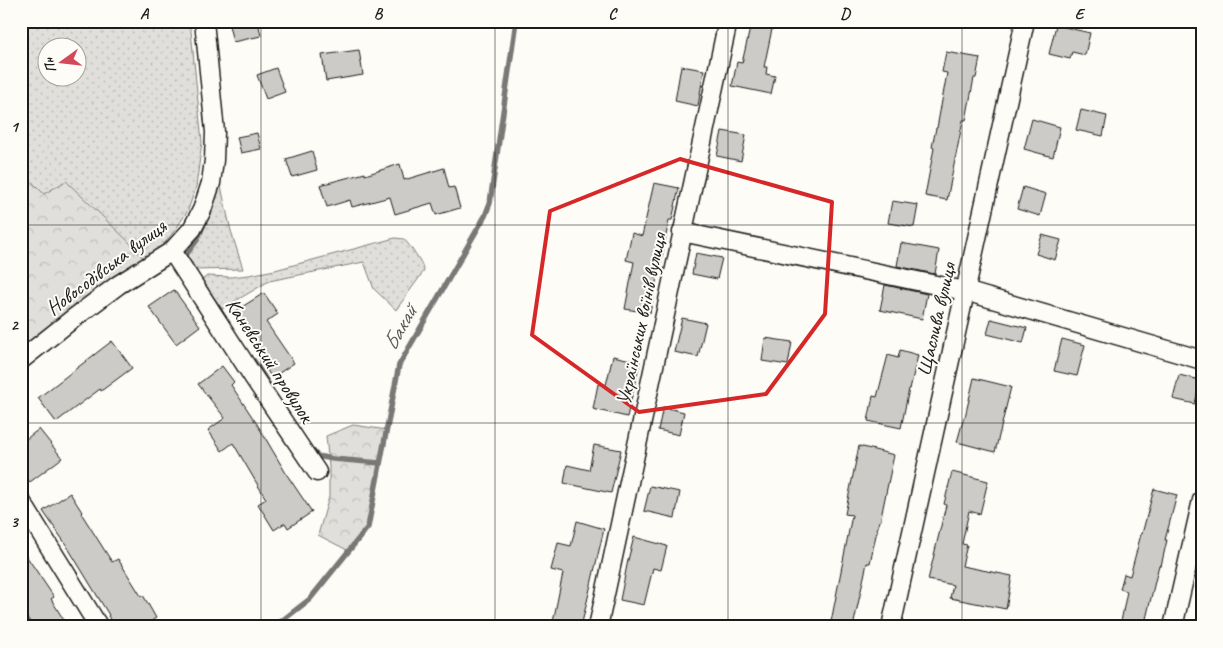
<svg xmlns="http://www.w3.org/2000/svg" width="1223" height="648" font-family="Caveat,sans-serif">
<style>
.grass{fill:url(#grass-dots);stroke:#7e7e7c;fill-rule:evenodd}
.forest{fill:url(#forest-crowns);stroke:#7e7e7c}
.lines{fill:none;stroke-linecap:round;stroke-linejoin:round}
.stream{stroke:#797876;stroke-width:5.5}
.building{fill:#cccbc8;stroke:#1c1c1c}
.street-casing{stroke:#1c1c1c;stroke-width:21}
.street{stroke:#fdfcf7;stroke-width:18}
.marked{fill:none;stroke:#d62828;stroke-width:4;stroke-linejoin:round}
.grid{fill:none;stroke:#1c1c1c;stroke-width:1;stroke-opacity:0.55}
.labels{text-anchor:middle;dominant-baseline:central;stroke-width:4;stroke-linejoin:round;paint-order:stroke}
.street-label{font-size:21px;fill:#1c1c1c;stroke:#fdfcf7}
.water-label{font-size:22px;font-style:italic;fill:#5a5a58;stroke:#fdfcf7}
.neatline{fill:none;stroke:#1c1c1c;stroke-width:2}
.grid-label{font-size:16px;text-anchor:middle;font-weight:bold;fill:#1c1c1c}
</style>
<defs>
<pattern id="grass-dots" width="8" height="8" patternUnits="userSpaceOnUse" patternTransform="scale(1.25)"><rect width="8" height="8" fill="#e0dfdb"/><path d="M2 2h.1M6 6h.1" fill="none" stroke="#c0bfbb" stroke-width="1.8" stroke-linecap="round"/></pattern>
<pattern id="forest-crowns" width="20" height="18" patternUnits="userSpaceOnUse" patternTransform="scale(1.25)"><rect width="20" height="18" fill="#e0dfdb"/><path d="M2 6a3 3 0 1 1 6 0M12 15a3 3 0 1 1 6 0" fill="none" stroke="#c0bfbb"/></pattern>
</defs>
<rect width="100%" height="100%" fill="#fdfcf7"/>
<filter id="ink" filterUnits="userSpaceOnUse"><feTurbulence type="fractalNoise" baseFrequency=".02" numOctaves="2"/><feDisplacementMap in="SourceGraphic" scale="10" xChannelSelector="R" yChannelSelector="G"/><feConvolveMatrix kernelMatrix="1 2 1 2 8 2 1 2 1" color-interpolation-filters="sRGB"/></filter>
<g filter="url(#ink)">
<!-- grass -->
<g class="grass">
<path d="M21 21H190L202 142 196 187 188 210 176 229 160 249 144 259 130 243 44 194 21 171ZM48 48H78V78H48Z"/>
<polygon points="220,182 231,231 243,269 193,270 185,256 197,240 208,217"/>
<path d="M395 238 404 239C412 249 421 259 424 271L396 310 374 289 364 262 269 281 222 309 202 280 207 276 231 277 249 275 275 270Z"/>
</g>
<!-- forest -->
<g class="forest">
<polygon points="21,171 44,194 66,181 130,243 144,259 115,276 93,291 21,349"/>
<polygon points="353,425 387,430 368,527 349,551 318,535 329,497 329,466 326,436"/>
</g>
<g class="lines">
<!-- stream -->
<g class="stream">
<polyline points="188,262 185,256 197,240 204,224"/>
<polyline points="254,361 269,385"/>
<polyline points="313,451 317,456 333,459 380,463"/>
<polyline points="274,627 310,599 368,527 399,365 485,216 490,203 516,21"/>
</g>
</g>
<!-- building -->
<g class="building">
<polygon points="228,21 258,21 261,36 233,42"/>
<polygon points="751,24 772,29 764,67 767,67 766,74 775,76 771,94 732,86 737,62 742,63"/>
<polygon points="1056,25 1090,33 1085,55 1072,52 1070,59 1049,54"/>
<polygon points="359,50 363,75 326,81 322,55"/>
<polygon points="946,52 980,58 976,78 974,78 966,120 963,120 947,200 925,196 934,148 932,147 936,128 937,128 947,73 942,72"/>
<polygon points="681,66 704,70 698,106 675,101"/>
<polygon points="276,68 285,92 266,99 257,75"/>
<polygon points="1081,110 1107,116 1103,136 1076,130"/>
<polygon points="1032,119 1060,127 1053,157 1024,149"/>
<polygon points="722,131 746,135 741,161 717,156"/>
<polygon points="257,133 261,149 241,153 237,137"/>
<polygon points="312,151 317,170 292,177 286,159"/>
<polygon points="400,164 404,180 444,168 449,188 454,187 460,208 436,215 432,203 395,214 390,197 352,207 350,200 327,207 320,185 365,173 365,175"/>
<polygon points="654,183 679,188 672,220 669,220 660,267 659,267 650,313 625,309 634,262 626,260 632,233 642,236"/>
<polygon points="1023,187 1046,194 1040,216 1017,209"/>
<polygon points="892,201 918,205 914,227 888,223"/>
<polygon points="1042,235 1061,240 1055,260 1036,254"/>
<polygon points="901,243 939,250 935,274 897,266"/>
<polygon points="696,253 722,258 717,279 692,274"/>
<polygon points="885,285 927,294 922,319 880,310"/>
<polygon points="174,290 200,326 176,344 149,307"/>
<polygon points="264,293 278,314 266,322 294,363 272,378 259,358 262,356 234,312"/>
<polygon points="682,318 706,323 698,357 674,352"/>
<polygon points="991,319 1027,328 1023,343 987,334"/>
<polygon points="765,338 792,342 788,365 762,361"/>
<polygon points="1062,339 1085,345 1077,376 1054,371"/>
<polygon points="112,341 132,368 101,391 100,389 56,422 38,398"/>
<polygon points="900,350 918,355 910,389 909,389 901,428 868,421 873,396 877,397 888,355 898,358"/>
<polygon points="613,356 640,362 627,417 593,409 598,384 606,385"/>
<polygon points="222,366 234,382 231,385 257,424 287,475 312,512 288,528 285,523 274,530 258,504 266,499 233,443 222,451 208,430 225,418 198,384"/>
<polygon points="1179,375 1200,380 1195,404 1173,399"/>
<polygon points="974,378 1011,387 995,452 957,442 964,417 965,417"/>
<polygon points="663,407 684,412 679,435 658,430"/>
<polygon points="39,429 62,458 30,482 21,470 21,443"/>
<polygon points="594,445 621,450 611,493 564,483 567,465 589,470"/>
<polygon points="859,446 894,455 880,522 879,521 870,563 867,563 853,627 830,627 852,515 845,514"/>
<polygon points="952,472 988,481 980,514 969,511 962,544 967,545 962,566 1012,576 1006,609 950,598 953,585 928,580 946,505 944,504"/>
<polygon points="650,486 680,492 675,518 644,511"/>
<polygon points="1154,489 1177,495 1165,540 1167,540 1161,566 1159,565 1144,627 1120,627 1127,591 1120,589 1124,574 1130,576 1141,534 1142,534"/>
<polygon points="70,493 82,512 81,513 112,562 118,559 141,596 143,595 156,618 142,627 115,627 108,616 109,615 65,543 43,511"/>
<polygon points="577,521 604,529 581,627 552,627 563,573 551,570 558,543 571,546"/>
<polygon points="634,537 667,546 661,570 653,568 644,605 620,600 628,560"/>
<polygon points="21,548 54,597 51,599 68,627 33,627 21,608"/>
</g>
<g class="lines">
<defs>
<g id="street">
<polyline points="682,232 965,291 1202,360"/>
<polyline points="172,251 254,378 317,472"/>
<polyline points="21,360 70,321 118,285 172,251 192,229 202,210 211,183 214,160 215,132 204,21"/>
<polyline points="21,501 99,627"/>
<polyline points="598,627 728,21"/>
<polyline points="891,627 1025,21"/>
<polyline points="1173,627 1202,500"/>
</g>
</defs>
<!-- street casing -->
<use href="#street" class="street-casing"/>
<!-- street -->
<use href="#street" class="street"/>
</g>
</g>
<!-- marked area -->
<path class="marked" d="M680 159 832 202 825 314 766 394 639 412 532 335 550 211Z"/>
<!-- grid -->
<path class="grid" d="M261 21V627M495 21V627M728 21V627M962 21V627M21 225H1202M21 423H1202"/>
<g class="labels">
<!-- street labels -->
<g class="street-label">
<text transform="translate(106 267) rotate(-37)">Новосодівська вулиця</text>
<text transform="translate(641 319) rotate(-78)">Українських воїнів вулиця</text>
<text transform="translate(936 319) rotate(-77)">Щаслива вулиця</text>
<text transform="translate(270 360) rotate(57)">Каневський провулок</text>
</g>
<!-- water labels -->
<g class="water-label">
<text transform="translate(400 328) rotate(-61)">Бакай</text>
</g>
</g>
<!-- margin -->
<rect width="1223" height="648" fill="none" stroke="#fdfcf7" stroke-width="55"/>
<!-- north arrow -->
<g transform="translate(62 62) rotate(255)"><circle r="24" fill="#fdfcf7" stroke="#a3a29f"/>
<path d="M0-4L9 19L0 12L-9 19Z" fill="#d1495b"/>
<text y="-8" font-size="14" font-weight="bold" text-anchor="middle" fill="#1c1c1c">Пн</text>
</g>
<rect x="28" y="28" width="1168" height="592" class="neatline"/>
<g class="grid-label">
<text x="144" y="19">A</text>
<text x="378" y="19">B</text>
<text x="612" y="19">C</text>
<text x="845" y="19">D</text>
<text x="1079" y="19">E</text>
<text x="14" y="132">1</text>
<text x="14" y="330">2</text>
<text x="14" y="527">3</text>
</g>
</svg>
